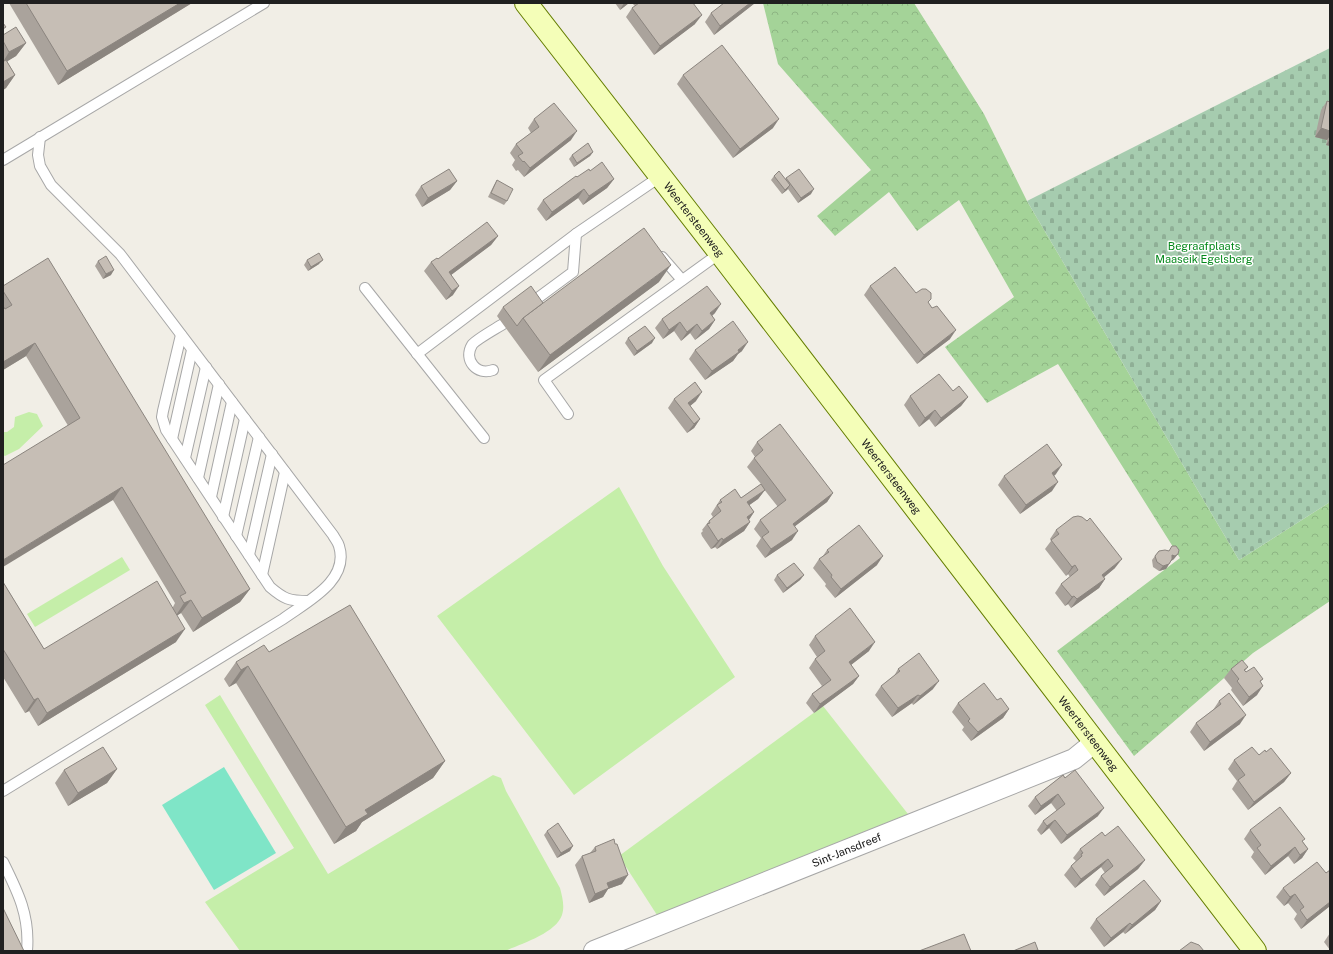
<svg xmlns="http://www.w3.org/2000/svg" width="1333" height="954" font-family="'Public Sans',sans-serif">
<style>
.grass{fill:#c5eea9}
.forest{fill:url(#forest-crowns)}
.cemetery{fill:url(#cemetery-stones)}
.pitch{fill:#7fe5c7}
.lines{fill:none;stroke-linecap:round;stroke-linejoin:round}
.lane-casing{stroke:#a7a7a7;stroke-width:12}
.street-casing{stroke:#a7a7a7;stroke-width:22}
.secondary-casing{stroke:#657e00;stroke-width:24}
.lane{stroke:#fff;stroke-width:10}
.street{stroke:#fff;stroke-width:20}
.secondary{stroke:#f4feb8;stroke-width:22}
.wall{fill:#aaa39c}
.shaded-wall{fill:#8b857f}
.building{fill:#c6beb5;stroke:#8b857f}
.labels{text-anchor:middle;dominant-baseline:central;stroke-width:3;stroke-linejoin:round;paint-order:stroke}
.street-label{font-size:11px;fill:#202020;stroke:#fff}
.park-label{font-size:11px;fill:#05881b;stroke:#fff}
</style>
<defs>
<pattern id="forest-crowns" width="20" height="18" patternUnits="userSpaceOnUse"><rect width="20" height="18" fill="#a4d398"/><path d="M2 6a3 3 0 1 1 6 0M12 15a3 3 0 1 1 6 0" fill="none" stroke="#8db583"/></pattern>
<pattern id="cemetery-stones" width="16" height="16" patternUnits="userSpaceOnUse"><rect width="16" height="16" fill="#a6ccaf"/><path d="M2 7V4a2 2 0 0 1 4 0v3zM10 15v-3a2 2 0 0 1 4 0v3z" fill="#8faf96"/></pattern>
</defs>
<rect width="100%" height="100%" fill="#f1eee6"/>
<!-- grass -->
<g class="grass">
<polygon points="29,412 37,414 43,426 19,449 5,456 3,455 3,432 7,432 14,427 15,417"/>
<polygon points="619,487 663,566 735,677 574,795 437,616"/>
<polygon points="122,557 130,570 35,627 27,614"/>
<path d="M220 695 328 874 493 775 501 778 506 791 560 888C562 896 565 906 562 915 556 933 521 944 505 951H240L205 902 294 848 205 705Z"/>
<polygon points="823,706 908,814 657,915 619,856"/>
</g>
<!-- forest -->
<polygon class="forest" points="763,3 914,3 984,114 1027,201 1239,560 1330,502 1330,601 1253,653 1134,756 1057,651 1180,558 1058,364 987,403 945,347 1014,297 959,200 917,231 889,192 835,236 817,216 871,170 778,64"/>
<!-- cemetery -->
<polygon class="cemetery" points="1330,48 1330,502 1239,560 1027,201"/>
<!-- pitch -->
<polygon class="pitch" points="224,767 276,853 214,890 162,805"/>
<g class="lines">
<defs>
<g id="lane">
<polyline points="3,160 264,3"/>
<polyline points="662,257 682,280"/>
<polyline points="365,288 484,438"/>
<polyline points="531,303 573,272 576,234"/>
<path d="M181 335 163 411 162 417 166 430 270 587C284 599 289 601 308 601"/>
<polyline points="417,354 576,234 661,176"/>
<path d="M493 370C477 376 463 360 472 345 475 340 497 328 503 324"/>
<polyline points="568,414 544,380 720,253"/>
<polyline points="172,439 192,350"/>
<polyline points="185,458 206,367"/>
<polyline points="198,478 219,384"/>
<polyline points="211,497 232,402"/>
<polyline points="223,517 245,419"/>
<polyline points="236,536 259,437"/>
<polyline points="249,555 272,454"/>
<polyline points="262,575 285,472"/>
<path d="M3 791 283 619C306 602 350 581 339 546 338 542 335 539 333 535L120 254 51 185 40 166 38 155 40 137"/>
<path d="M3 862C18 892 30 916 27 951"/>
</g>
<g id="street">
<path id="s1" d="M594 951 1074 759 1095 742"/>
</g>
<g id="secondary">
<path id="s2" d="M526 3 720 253 1255 951"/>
</g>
</defs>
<!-- lane casing -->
<use href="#lane" class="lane-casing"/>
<!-- street casing -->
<use href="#street" class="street-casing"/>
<!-- secondary casing -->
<use href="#secondary" class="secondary-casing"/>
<!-- lane -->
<use href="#lane" class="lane"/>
<!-- street -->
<use href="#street" class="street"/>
<!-- secondary -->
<use href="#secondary" class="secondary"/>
</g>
<!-- wall -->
<g class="wall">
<polygon points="9,3 192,3 58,85"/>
<polygon points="615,3 629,3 620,10"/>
<polygon points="632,3 693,3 695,24 654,55 626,17 632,8 635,6"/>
<polygon points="755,3 714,35 705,22 711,13"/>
<polygon points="3,35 26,43 16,56 7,61 15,75 6,88 3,90"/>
<polygon points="683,75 773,128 733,158 677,84"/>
<polygon points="1327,101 1330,102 1330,146 1326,145 1327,140 1315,137 1321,110"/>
<polygon points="534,119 571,140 524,177 518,170 516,171 512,165 515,160 510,153 516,144 531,133 528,128"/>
<polygon points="593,152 590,156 574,167 569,159 572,155"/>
<polygon points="590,171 614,179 607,188 583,205 578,198 546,221 537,209 543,200 577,177"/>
<polygon points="774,176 785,179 786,178 811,194 798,203 788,189 782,194 771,180"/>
<polygon points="497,180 507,201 504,205 488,197 494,185"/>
<polygon points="457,181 450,190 422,207 415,195 421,186"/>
<polygon points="498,236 491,245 451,275 453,295 446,300 424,271 431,262 438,259"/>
<polygon points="307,260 319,264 308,271 304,265"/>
<polygon points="98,261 111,275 103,279 95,266"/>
<polygon points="659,282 538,372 497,316 503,307 543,303"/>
<polygon points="3,286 250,589 240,602 193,632 181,613 177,615 176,642 38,726 29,711 25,713 3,677 3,582 44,649 173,607 175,603 26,356 3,370"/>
<polygon points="870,286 916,293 931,299 928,302 950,339 917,364 864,295"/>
<polygon points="715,313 712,316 715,320 709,329 695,340 690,333 681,341 674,331 663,339 655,328 662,319"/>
<polygon points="628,338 652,343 634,356 625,343"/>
<polygon points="695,350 742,351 738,354 733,361 705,380 689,359"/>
<polygon points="953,391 968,397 961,406 935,427 929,419 919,427 904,405 910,396"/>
<polygon points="674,399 696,401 690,406 700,419 694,428 687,433 668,408"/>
<polygon points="757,442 833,493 827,502 795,526 792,540 765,558 756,546 761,538 754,529 760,520 778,507 763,488 765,490 758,499 749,505 754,512 749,520 750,522 744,531 717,549 715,547 711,549 702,536 701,533 703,531 702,530 709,521 713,517 711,514 720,500 741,498 761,484 747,467 754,458 755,457 751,451"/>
<polygon points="1056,474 1054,476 1052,491 1020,514 998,485 1004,476"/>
<polygon points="1056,530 1115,568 1104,577 1105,579 1099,588 1071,608 1068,604 1065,606 1055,593 1061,584 1070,577 1068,574 1066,576 1045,549 1051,541 1050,539"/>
<polygon points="827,550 877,565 835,598 825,586 826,584 813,568 819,559 823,556"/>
<polygon points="1159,551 1174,559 1171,561 1166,569 1159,571 1153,567 1152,560"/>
<polygon points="777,575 804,575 800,580 783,593 774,580"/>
<polygon points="815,636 869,651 851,665 859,676 853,684 814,713 806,703 812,694 822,686 809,668 815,659 817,657 809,645"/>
<polygon points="269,652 445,761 433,778 362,822 356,831 334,844 236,683 229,687 224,679 236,662"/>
<polygon points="1248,667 1245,671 1246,672 1263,679 1260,682 1257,695 1243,706 1231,690 1232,688 1224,678 1231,669"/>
<polygon points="898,669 933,689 913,705 912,703 892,717 875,695 881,686 894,676"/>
<polygon points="997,700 1009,709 1003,718 971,741 962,730 964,727 952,712 958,703"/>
<polygon points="1219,701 1240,724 1204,751 1190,732 1196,723 1213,710"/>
<polygon points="1259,755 1291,773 1284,782 1248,810 1232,789 1237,781 1228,769 1234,760"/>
<polygon points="117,769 107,783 68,806 55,783 64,770"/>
<polygon points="1063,775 1098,816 1061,844 1049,828 1041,835 1037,830 1043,821 1057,811 1051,803 1035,815 1028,806 1035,797"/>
<polygon points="1250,830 1303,842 1308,849 1302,858 1294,864 1288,856 1265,875 1251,857 1254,852 1244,839"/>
<polygon points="547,831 570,851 557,858 544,835"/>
<polygon points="1105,836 1145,860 1138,869 1104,896 1095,885 1101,876 1105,873 1101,867 1075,888 1064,875 1071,866 1076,861 1073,858 1080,849"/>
<polygon points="595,847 622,884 608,889 603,897 589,903 575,865 582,856 590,853"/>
<polygon points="1330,870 1330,906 1301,929 1294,919 1297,914 1288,903 1284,906 1276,897 1283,888 1326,873"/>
<polygon points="1161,901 1155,910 1125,934 1123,932 1104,947 1090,928 1096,919"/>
<polygon points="1330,933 1330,950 1324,942"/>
</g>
<!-- shaded-wall -->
<g class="shaded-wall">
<polygon points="180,3 192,3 58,85 67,71"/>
<polygon points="624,3 629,3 620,10"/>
<polygon points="750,3 755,3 714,35 720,26"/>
<polygon points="702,15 695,24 654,55 660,46"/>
<polygon points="26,43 16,56 3,64 3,62 9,52"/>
<polygon points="15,75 6,88 3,90 3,82"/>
<polygon points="779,119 773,128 733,158 740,149"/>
<polygon points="1321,128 1330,131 1330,136 1327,140 1315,137"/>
<polygon points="577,131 571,140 524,177 530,168"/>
<polygon points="1330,139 1330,146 1326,145"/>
<polygon points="593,152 590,156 574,167 577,163"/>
<polygon points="614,179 607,188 583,205 589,196"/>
<polygon points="457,181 450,190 422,207 428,198"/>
<polygon points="790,185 787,190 782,194 785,190"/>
<polygon points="584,189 578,198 546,221 552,212"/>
<polygon points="814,189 811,194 798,203 801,198"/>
<polygon points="498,236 491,245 443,281 449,272"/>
<polygon points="323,260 319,264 308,271 311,267"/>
<polygon points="671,265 659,282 538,372 550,355"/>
<polygon points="114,270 111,275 103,279 106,274"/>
<polygon points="459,286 453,295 446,300 452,291"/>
<polygon points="721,304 715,313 704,322 710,313"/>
<polygon points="715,320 709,329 695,340 702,331"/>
<polygon points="680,322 674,331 663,339 669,330"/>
<polygon points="697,324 690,333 681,341 687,332"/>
<polygon points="956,330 950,339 917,364 924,355"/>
<polygon points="655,338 652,343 634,356 637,351"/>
<polygon points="748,342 742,351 738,354 733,361 705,380 712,371"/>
<polygon points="35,343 26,356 3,370 3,362"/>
<polygon points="702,392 696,401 684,411 688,403"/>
<polygon points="968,397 961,406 935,427 941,418"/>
<polygon points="935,410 929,419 919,427 925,418"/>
<polygon points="700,419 694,428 687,433 694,424"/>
<polygon points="1062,465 1056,474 1046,482 1052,473"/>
<polygon points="1058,482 1052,491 1020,514 1026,505"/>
<polygon points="122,487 113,500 3,567 3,560"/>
<polygon points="765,490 758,499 741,511 747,502"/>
<polygon points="833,493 827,502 786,533 793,524"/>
<polygon points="754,512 748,521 747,517"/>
<polygon points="750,522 744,531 717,549 723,540"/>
<polygon points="798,531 792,540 765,558 771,549"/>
<polygon points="722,538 715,547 711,549 718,541"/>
<polygon points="1178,554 1174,559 1171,561 1172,555"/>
<polygon points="883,556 877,565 835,598 841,589"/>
<polygon points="1122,559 1115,568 1096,584 1102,575"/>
<polygon points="1169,564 1166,569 1159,571 1163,566"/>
<polygon points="1075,565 1068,574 1066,576 1072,567"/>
<polygon points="804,575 800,580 783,593 787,588"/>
<polygon points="1105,579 1099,588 1071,608 1077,599"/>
<polygon points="250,589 240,602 193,632 202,618"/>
<polygon points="1074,596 1068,604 1065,606 1072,597"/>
<polygon points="191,600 181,613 175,617 184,603"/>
<polygon points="185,629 176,642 38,726 47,713"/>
<polygon points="875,642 869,651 843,671 849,662"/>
<polygon points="248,666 236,683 229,687 241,670"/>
<polygon points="859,676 853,684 814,713 820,704"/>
<polygon points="939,681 933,689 913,705 920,696"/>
<polygon points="1263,686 1257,695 1243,706 1249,697"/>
<polygon points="918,695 912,703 892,717 898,708"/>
<polygon points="38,698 29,711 25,713 34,700"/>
<polygon points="1009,709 1003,718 971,741 978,732"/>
<polygon points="1246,715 1240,724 1204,751 1210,742"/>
<polygon points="445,761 433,778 362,822 356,831 334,844 346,827 365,810"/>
<polygon points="117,769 107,783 68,806 78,793"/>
<polygon points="1291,773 1284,782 1248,810 1254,802"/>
<polygon points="1058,794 1051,803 1035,815 1041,806"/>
<polygon points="1104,808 1098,816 1061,844 1067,835"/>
<polygon points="1055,820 1049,828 1041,835 1047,826"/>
<polygon points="573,846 570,851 557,858 561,853"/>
<polygon points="1295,847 1288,856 1265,875 1271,866"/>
<polygon points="1308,849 1302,858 1294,864 1300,855"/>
<polygon points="1108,859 1101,867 1075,888 1081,879"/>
<polygon points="1145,860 1138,869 1104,896 1110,887"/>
<polygon points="628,875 622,884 608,889 603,897 589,903 595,894 607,883"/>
<polygon points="1295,894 1288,903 1284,906 1290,897"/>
<polygon points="1161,901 1155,910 1125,934 1132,925"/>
<polygon points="1330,902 1330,906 1301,929 1307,920"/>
<polygon points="1130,923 1123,932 1104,947 1111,938"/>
</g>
<!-- building -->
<g class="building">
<polygon points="26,3 180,3 67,71"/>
<polygon points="639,3 693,3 702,15 660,46 632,8"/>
<polygon points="724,3 750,3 720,26 711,13"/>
<polygon points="3,23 6,27 3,29"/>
<polygon points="16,27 26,43 9,52 3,41 3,35"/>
<polygon points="722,45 779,119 740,149 683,75"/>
<polygon points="3,59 4,61 6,60 15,75 3,82"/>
<polygon points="1327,101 1330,102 1330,131 1321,128"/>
<polygon points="554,103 577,131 530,168 524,161 523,162 518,156 523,153 516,144 539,127 534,119"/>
<polygon points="588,143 593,152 577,163 572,155"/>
<polygon points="602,162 614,179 589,196 584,189 552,212 543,200 576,176 577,177 589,169 590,171"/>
<polygon points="449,169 457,181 428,198 421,186"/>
<polygon points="799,169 814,189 801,198 786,178"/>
<polygon points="779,171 790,185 785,190 774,176"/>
<polygon points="497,180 513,189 507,201 491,193"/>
<polygon points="487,222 498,236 449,272 459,286 452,291 431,262 437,258 438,259"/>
<polygon points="644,228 671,265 550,355 523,318"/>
<polygon points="319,253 323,260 311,267 307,260"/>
<polygon points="106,256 114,270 106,274 98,261"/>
<polygon points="48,258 250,589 202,618 191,600 184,603 180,596 186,593 122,487 3,560 3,465 80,418 35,343 3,362 3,306 5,309 12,305 3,291 3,286"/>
<polygon points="895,267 916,293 922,289 926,289 931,293 931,299 928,302 932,308 937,306 956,330 924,355 870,286"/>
<polygon points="531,286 543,303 523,318 517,326 503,307"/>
<polygon points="707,286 721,304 710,313 715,320 702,331 697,324 687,332 680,322 669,330 662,319"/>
<polygon points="733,321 748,342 738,350 739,352 712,371 695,350"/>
<polygon points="645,326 655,338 637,351 628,338"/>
<polygon points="939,374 953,391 959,386 968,397 941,418 935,410 925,418 910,396"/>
<polygon points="695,382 702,392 688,403 700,419 694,424 674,399"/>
<polygon points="780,424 833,493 793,524 798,531 771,549 762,537 769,532 760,520 786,500 754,458 763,450 757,442"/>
<polygon points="1047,444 1062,465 1052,473 1058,482 1026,505 1004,476"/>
<polygon points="761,484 765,490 747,502 754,512 747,517 750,522 723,540 722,538 718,541 709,527 707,524 710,523 709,521 721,511 717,505 722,502 720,500 735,489 741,498"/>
<polygon points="1078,516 1082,517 1087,521 1090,518 1122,559 1102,575 1105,579 1077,599 1074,596 1072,597 1061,584 1078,570 1075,565 1072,567 1051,540 1059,534 1056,530 1073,517"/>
<polygon points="859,525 883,556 841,589 831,577 832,575 819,559 829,552 827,550"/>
<polygon points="1172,546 1176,546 1179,550 1178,554 1175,556 1172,555 1172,559 1169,564 1163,566 1157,562 1155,556 1159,551 1165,550 1169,551"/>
<polygon points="794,563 804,575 787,588 777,575"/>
<polygon points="157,581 185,629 47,713 38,698 34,700 3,649 3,582 44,649"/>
<polygon points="350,605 445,761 365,810 368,814 346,827 248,666 241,670 236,662 264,645 269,652"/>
<polygon points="850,608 875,642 849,662 859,676 820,704 812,694 831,680 815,659 825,651 815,636"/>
<polygon points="919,653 939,681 920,696 918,695 898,708 881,686 900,671 898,669"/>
<polygon points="1242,660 1248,667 1244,670 1246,672 1254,667 1263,679 1260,681 1263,686 1249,697 1237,681 1239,679 1231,669"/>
<polygon points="984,683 997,700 1001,698 1009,709 978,732 968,721 970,719 958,703"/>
<polygon points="1229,693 1246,715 1210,742 1196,723 1221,704 1219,701"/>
<polygon points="103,747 117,769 78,793 64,770"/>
<polygon points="1252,747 1259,755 1265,750 1266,752 1271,748 1291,773 1254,802 1238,780 1245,775 1234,760"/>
<polygon points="1075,770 1104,808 1067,835 1055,820 1047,826 1043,821 1065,804 1058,794 1041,806 1035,797 1063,775 1065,778"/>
<polygon points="1280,807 1305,839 1302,841 1308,849 1300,855 1295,847 1271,866 1257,848 1261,845 1250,830"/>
<polygon points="558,823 573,846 561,853 547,831"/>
<polygon points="1118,826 1145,860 1110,887 1101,876 1113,866 1108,859 1081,879 1071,866 1082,856 1081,854 1083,853 1080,849 1102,832 1105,836"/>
<polygon points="614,839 615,844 617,844 628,875 607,883 609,888 595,894 582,856 596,851 595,847"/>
<polygon points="1317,862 1326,873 1330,870 1330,902 1307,920 1300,910 1304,907 1295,894 1290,897 1283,888"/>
<polygon points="1144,880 1161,901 1132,925 1130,923 1111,938 1096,919"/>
<polygon points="3,908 24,951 3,951"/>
<polygon points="964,934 971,951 919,951"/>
<polygon points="1035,942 1038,950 1034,951 1013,951"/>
<polygon points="1191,942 1199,945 1204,951 1179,951"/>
</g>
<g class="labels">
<!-- street labels -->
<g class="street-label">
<text stroke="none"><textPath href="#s2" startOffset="274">Weertersteenweg</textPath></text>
<text stroke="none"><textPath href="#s2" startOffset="598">Weertersteenweg</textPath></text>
<text stroke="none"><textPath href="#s2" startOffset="922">Weertersteenweg</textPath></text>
<text stroke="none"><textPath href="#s1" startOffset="272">Sint-Jansdreef</textPath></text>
</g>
<!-- park labels -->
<g class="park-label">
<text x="1204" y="246">Begraafplaats<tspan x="1204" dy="13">Maaseik Egelsberg</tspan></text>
</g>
</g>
<!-- border -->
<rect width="1333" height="954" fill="none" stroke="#202020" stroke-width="8"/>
</svg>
